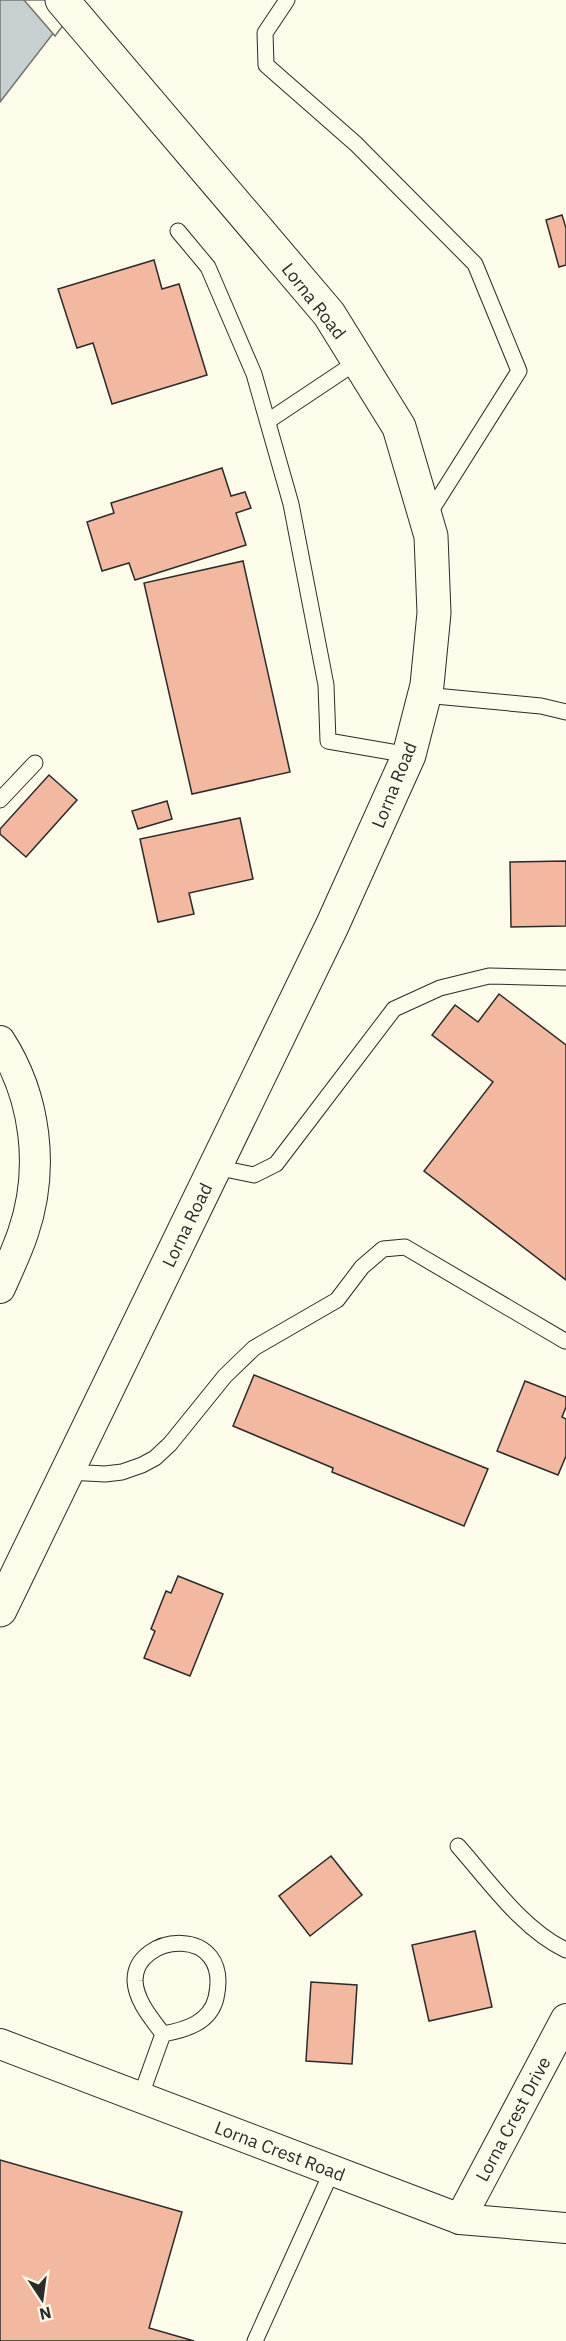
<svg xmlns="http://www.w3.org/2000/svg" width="566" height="2341" font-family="'IBM Plex Sans',sans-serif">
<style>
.water{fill:#c7d0d0;stroke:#74746e;stroke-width:1.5}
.pier{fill:#fdfbea;stroke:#74746e;stroke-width:1.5}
.building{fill:#f2b8a0;stroke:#2b2b2b;stroke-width:1.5}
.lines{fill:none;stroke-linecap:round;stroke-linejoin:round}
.lane-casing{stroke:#2b2b2b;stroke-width:17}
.street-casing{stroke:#2b2b2b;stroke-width:32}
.secondary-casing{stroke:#2b2b2b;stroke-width:35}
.lane{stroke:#fdfbea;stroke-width:15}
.street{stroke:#fdfbea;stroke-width:30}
.secondary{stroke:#fdfbea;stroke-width:33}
.labels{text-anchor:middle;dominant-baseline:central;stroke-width:4.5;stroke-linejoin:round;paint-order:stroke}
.street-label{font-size:18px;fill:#2b2b2b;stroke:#fdfbea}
</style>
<rect width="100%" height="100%" fill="#fdfbea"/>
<!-- water -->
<polygon class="water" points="0,0 79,0 0,102"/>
<!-- pier -->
<polygon class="pier" points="24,0 82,0 55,36"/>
<!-- building -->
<g class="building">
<polygon points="562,215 566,228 566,265 559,267 546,220"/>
<polygon points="154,260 162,289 179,284 207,375 112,404 93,343 77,348 58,289"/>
<polygon points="222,468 231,496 245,492 251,508 236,513 246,545 135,580 129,563 102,571 87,522 114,513 111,503"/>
<polygon points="243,561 290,772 192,794 144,583"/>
<polygon points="49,775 77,800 26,857 0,834 0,829"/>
<polygon points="167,801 172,819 138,829 132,811"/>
<polygon points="240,818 253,879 189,893 194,914 158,922 140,839"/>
<polygon points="566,861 566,926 511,927 510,862"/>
<polygon points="499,994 566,1045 566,1280 424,1171 493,1082 432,1035 455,1005 478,1022"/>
<polygon points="254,1375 488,1469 464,1526 332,1472 333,1468 233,1426"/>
<polygon points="525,1381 566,1397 566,1407 562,1417 566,1419 566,1456 558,1475 497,1451"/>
<polygon points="178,1576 223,1594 190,1676 144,1658 155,1631 151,1629 166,1591 171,1593"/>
<polygon points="331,1856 362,1895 310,1936 279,1896"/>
<polygon points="475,1931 492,2007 429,2021 412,1945"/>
<polygon points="311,1982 357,1985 352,2064 306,2061"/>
<polygon points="0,2160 182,2212 149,2328 194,2341 0,2341"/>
</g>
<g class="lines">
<defs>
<g id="lane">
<polyline points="287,0 265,33 266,65 356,144 475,264 519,371 427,517"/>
<polyline points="178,231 208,267 254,374 291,504 326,685 328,741 409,755"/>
<polyline points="268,421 358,361"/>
<polyline points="424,695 541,706 566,712"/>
<polyline points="0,800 35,763"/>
<polyline points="215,1167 254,1175 276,1164 394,1009 440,988 489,976 566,978"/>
<polyline points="68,1472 105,1474 122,1472 142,1465 155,1458 170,1444 225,1376 254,1348 337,1300 362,1267 383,1249 405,1247 565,1341"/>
<path d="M458 1846C489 1881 523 1930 566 1950"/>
<path d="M140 2098 163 2034C152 2019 136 2001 135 1981 134 1933 233 1923 216 1998 210 2023 185 2030 163 2034"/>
<polyline points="255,2341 332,2171"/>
</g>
<g id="street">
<path d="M0 1041C36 1097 45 1169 23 1233 17 1251 8 1270 0 1288"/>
<polyline points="0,2044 460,2219 566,2228"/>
<polyline points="460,2219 566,2019"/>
</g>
<polyline id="secondary" points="0,1610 332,926 409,755 427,685 434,613 431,536 399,427 329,314 62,0"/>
</defs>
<!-- lane casing -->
<use href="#lane" class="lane-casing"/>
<!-- street casing -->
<use href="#street" class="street-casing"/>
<!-- secondary casing -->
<use href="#secondary" class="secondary-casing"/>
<!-- lane -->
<use href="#lane" class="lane"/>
<!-- street -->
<use href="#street" class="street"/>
<!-- secondary -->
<use href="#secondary" class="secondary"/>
</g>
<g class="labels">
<!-- street labels -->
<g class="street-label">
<text transform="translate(314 301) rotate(52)">Lorna Road</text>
<text transform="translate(394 785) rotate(-68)">Lorna Road</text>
<text transform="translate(187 1225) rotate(-64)">Lorna Road</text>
<text transform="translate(513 2119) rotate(-62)">Lorna Crest Drive</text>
<text transform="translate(280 2151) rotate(21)">Lorna Crest Road</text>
</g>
</g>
<!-- north arrow -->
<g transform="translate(42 2299) rotate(167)" stroke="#fdfbea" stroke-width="4.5" paint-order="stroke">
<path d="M0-4.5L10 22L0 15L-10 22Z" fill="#2b2b2b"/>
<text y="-9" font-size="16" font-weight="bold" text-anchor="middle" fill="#2b2b2b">N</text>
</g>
</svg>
